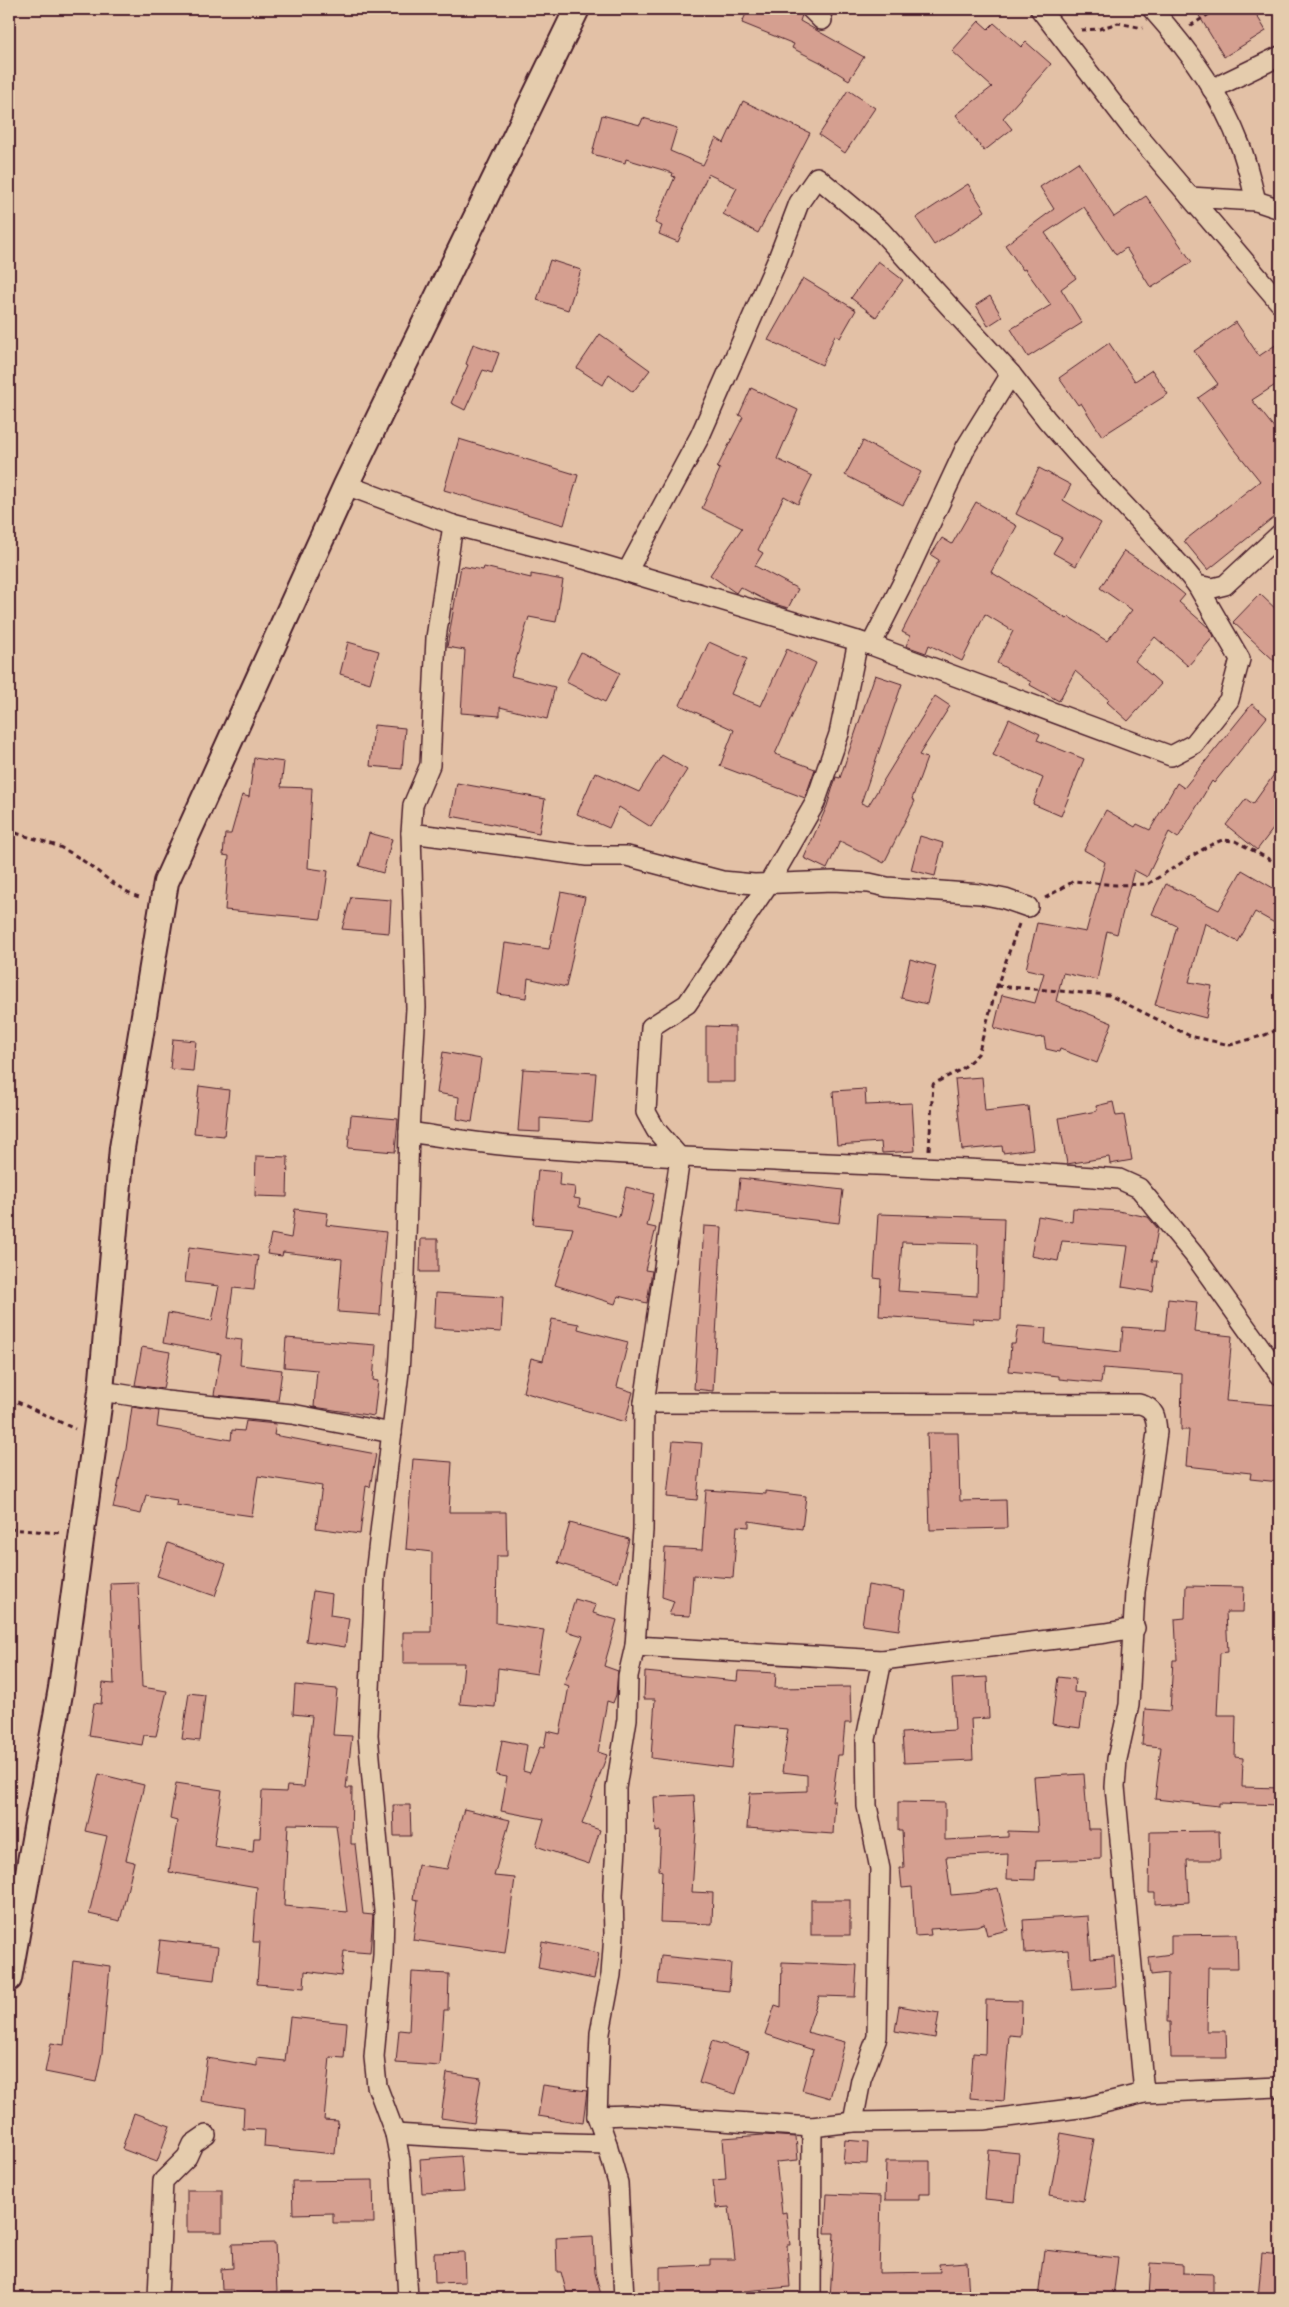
<svg xmlns="http://www.w3.org/2000/svg" width="1289" height="2307" font-family="'Indie Flower',sans-serif">
<style>
.building{fill:#d59f90;stroke:#4a1f2b;fill-rule:evenodd}
.lines{fill:none;stroke-linecap:round;stroke-linejoin:round}
.minor-casing{stroke:#4a1f2b;stroke-width:22}
.tertiary-casing{stroke:#4a1f2b;stroke-width:28}
.path{stroke:#4a1f2b;stroke-width:3;stroke-dasharray:5 4;stroke-linecap:butt}
.minor{stroke:#e5ccad;stroke-width:19}
.tertiary{stroke:#e5ccad;stroke-width:24}
</style>
<rect width="100%" height="100%" fill="#e3c1a6"/>
<filter id="ink" filterUnits="userSpaceOnUse"><feTurbulence type="fractalNoise" baseFrequency=".02" numOctaves="2"/><feDisplacementMap in="SourceGraphic" scale="10" xChannelSelector="R" yChannelSelector="G"/><feConvolveMatrix kernelMatrix="1 2 1 2 8 2 1 2 1" color-interpolation-filters="sRGB"/></filter>
<g filter="url(#ink)">
<!-- building -->
<g class="building">
<polygon points="748,9 800,9 802,15 800,21 864,57 849,80 820,62 792,48 794,44 742,23"/>
<polygon points="1195,9 1253,9 1266,31 1224,57"/>
<polygon points="979,21 988,29 994,23 1021,47 1026,42 1051,64 1003,118 1012,129 984,151 956,115 992,87 952,51"/>
<polygon points="848,90 875,108 845,153 819,135"/>
<polygon points="743,101 810,133 758,233 723,214 737,188 708,174 678,242 659,234 662,226 655,223 675,177 672,176 673,173 626,159 625,163 592,154 602,115 640,125 643,118 677,128 670,151 703,165 716,138 724,143"/>
<polygon points="1078,162 1114,217 1146,196 1192,262 1151,288 1126,248 1116,255 1084,207 1045,233 1076,278 1061,289 1082,323 1028,357 1011,329 1051,305 1025,269 1023,270 1005,245 1054,209 1040,187"/>
<polygon points="968,184 985,211 934,245 916,218"/>
<polygon points="550,260 581,270 568,310 537,300"/>
<polygon points="878,261 903,280 876,317 851,298"/>
<polygon points="803,278 856,310 840,338 835,335 822,365 768,340"/>
<polygon points="990,296 1002,317 988,326 976,305"/>
<polygon points="1236,322 1259,356 1280,342 1280,382 1252,400 1280,435 1280,512 1208,570 1184,541 1260,481 1232,446 1198,398 1218,384 1194,351"/>
<polygon points="600,334 650,370 633,392 609,374 603,385 577,368"/>
<polygon points="1109,343 1135,381 1152,370 1168,394 1102,436 1081,403 1078,405 1059,378"/>
<polygon points="473,344 499,353 492,373 483,370 465,410 451,403 468,365 466,364"/>
<polygon points="751,388 798,410 777,459 812,476 798,504 784,496 758,550 763,553 755,566 798,589 788,608 771,603 740,587 736,593 710,575 742,528 702,508 720,469 717,468 743,417 739,415"/>
<polygon points="459,439 578,475 564,525 444,490"/>
<polygon points="863,441 921,472 903,505 845,475"/>
<polygon points="1039,468 1071,485 1063,500 1101,523 1076,566 1053,553 1062,538 1016,514"/>
<polygon points="976,502 1017,526 991,572 1067,619 1069,617 1107,641 1132,610 1100,588 1124,551 1162,576 1185,595 1179,602 1209,628 1214,636 1188,666 1155,637 1135,661 1161,684 1128,721 1107,702 1109,700 1075,671 1059,701 1030,685 1031,682 997,663 1013,631 985,614 962,661 929,645 926,653 906,646 910,636 902,632 939,560 931,555 942,538 952,544"/>
<polygon points="461,566 483,570 484,567 531,578 531,574 563,580 556,622 529,617 511,676 555,687 547,719 500,707 500,716 461,713 465,650 447,647"/>
<polygon points="1260,594 1280,613 1280,666 1233,622"/>
<polygon points="348,642 379,651 370,683 340,674"/>
<polygon points="709,642 747,659 731,694 761,706 787,649 816,663 775,754 815,769 805,798 720,766 734,730 680,705"/>
<polygon points="581,652 620,673 605,702 566,682"/>
<polygon points="875,675 902,684 861,803 868,806 935,696 950,706 919,755 927,758 912,799 915,801 884,863 840,841 827,869 804,858 827,806 836,777 840,778"/>
<polygon points="1252,704 1267,717 1214,783 1212,781 1178,838 1169,832 1147,877 1134,870 1117,934 1107,931 1097,980 1063,973 1056,1001 1112,1023 1097,1063 1060,1049 1059,1052 1046,1049 1044,1037 1034,1038 994,1028 1002,995 1035,1003 1044,973 1026,969 1037,923 1086,932 1105,862 1084,850 1106,810 1135,827 1137,824 1150,830 1177,783 1184,788"/>
<polygon points="1009,719 1040,734 1037,740 1084,759 1061,816 1033,804 1043,778 993,755"/>
<polygon points="374,725 405,728 402,769 370,766"/>
<polygon points="662,755 687,770 651,827 619,807 609,828 577,814 595,772 639,792"/>
<polygon points="254,758 284,762 281,787 312,788 308,868 328,871 321,919 225,910 229,856 223,855 225,834 231,834 242,795 249,797"/>
<polygon points="1280,766 1280,820 1257,850 1226,825 1246,799 1253,804"/>
<polygon points="457,783 545,799 539,833 451,816"/>
<polygon points="369,833 392,839 383,873 359,866"/>
<polygon points="920,836 943,843 935,876 911,870"/>
<polygon points="1242,870 1280,892 1280,926 1255,912 1238,942 1205,923 1189,982 1212,986 1206,1018 1155,1005 1177,926 1152,914 1166,884 1219,910"/>
<polygon points="561,892 585,897 566,987 528,978 526,998 498,994 505,943 549,949"/>
<polygon points="351,897 391,900 389,933 342,929"/>
<polygon points="910,959 936,966 927,1004 901,998"/>
<polygon points="706,1026 735,1027 735,1082 706,1082"/>
<polygon points="173,1039 196,1041 193,1071 170,1069"/>
<polygon points="443,1052 481,1059 472,1122 457,1119 459,1097 437,1093"/>
<polygon points="523,1069 596,1073 592,1122 540,1118 540,1132 518,1131"/>
<polygon points="982,1077 985,1111 1028,1106 1033,1149 1003,1153 1002,1146 962,1150 955,1079"/>
<polygon points="199,1086 229,1090 224,1136 194,1133"/>
<polygon points="865,1089 866,1105 912,1103 915,1151 882,1153 881,1142 837,1145 833,1091"/>
<polygon points="1113,1102 1116,1116 1124,1115 1132,1160 1110,1164 1109,1157 1067,1164 1059,1118 1097,1111 1096,1106"/>
<polygon points="351,1115 398,1119 395,1152 348,1148"/>
<polygon points="256,1156 288,1157 287,1197 255,1196"/>
<polygon points="538,1170 560,1172 559,1185 575,1187 574,1198 580,1199 579,1207 619,1217 626,1187 654,1194 647,1226 656,1228 645,1270 652,1271 647,1303 618,1296 615,1304 555,1285 573,1228 533,1224"/>
<polygon points="740,1178 843,1190 839,1223 737,1211"/>
<polygon points="1073,1208 1118,1211 1148,1217 1158,1229 1152,1261 1157,1261 1153,1292 1122,1287 1128,1246 1062,1241 1058,1261 1031,1256 1038,1216 1072,1222"/>
<polygon points="295,1209 328,1213 326,1225 386,1232 381,1283 382,1283 380,1315 338,1312 342,1259 283,1252 282,1256 267,1254 271,1234 291,1238"/>
<path d="M878 1214 1004 1218 1001 1320 973 1319V1323L879 1316 881 1279 874 1278ZM902 1242 978 1244 977 1296 898 1291Z"/>
<polygon points="704,1226 722,1227 713,1391 694,1389"/>
<polygon points="421,1239 438,1239 438,1272 420,1272"/>
<polygon points="189,1247 258,1256 254,1290 233,1288 226,1338 242,1340 240,1365 282,1370 278,1401 214,1395 221,1354 163,1343 168,1313 212,1321 219,1286 185,1282"/>
<polygon points="436,1293 503,1297 501,1332 434,1328"/>
<polygon points="1168,1299 1197,1302 1194,1332 1232,1336 1226,1401 1278,1405 1275,1438 1280,1439 1280,1482 1250,1479 1251,1473 1186,1466 1189,1430 1181,1430 1182,1374 1103,1368 1101,1383 1059,1379 1059,1376 1009,1371 1011,1344 1015,1344 1018,1326 1046,1328 1045,1344 1121,1352 1123,1327 1165,1330"/>
<polygon points="552,1319 579,1324 578,1329 628,1342 617,1387 633,1392 625,1422 523,1392 531,1358 543,1361"/>
<polygon points="286,1338 376,1345 373,1380 378,1381 374,1416 314,1407 317,1370 284,1367"/>
<polygon points="142,1347 170,1352 163,1389 135,1385"/>
<polygon points="132,1407 159,1411 157,1427 231,1440 232,1430 244,1431 246,1421 276,1424 274,1435 376,1454 370,1487 366,1486 360,1534 316,1528 322,1486 258,1476 252,1516 176,1505 177,1500 146,1495 141,1514 113,1508 126,1449"/>
<polygon points="927,1433 958,1433 960,1501 1006,1500 1007,1528 930,1530"/>
<polygon points="673,1441 702,1443 697,1500 667,1497"/>
<polygon points="413,1459 452,1462 449,1512 506,1512 507,1556 497,1556 496,1623 544,1630 537,1674 498,1668 495,1707 460,1704 464,1663 403,1663 403,1632 431,1632 432,1552 406,1549"/>
<polygon points="706,1490 766,1494 766,1491 806,1496 802,1529 749,1521 749,1527 737,1526 733,1578 693,1575 690,1616 669,1615 674,1601 662,1597 665,1548 702,1550"/>
<polygon points="570,1523 629,1539 618,1582 558,1563"/>
<polygon points="168,1543 226,1564 215,1596 157,1576"/>
<polygon points="138,1582 142,1687 167,1691 156,1736 144,1735 142,1745 89,1736 94,1703 101,1704 103,1683 114,1684 110,1583"/>
<polygon points="868,1585 904,1591 899,1630 862,1625"/>
<polygon points="1186,1586 1244,1587 1243,1612 1226,1612 1228,1652 1220,1653 1217,1715 1236,1715 1235,1757 1243,1758 1242,1787 1280,1788 1280,1805 1219,1803 1219,1806 1155,1799 1161,1747 1142,1745 1145,1709 1170,1711 1173,1660 1177,1660 1175,1619 1185,1618"/>
<polygon points="313,1591 332,1594 330,1615 349,1618 345,1647 306,1641"/>
<polygon points="575,1599 596,1605 593,1613 617,1620 604,1666 618,1671 616,1695 613,1703 607,1701 598,1752 607,1755 582,1824 600,1830 589,1864 536,1846 544,1819 501,1811 507,1777 496,1775 502,1740 527,1745 523,1771 530,1773 540,1747 544,1748 547,1731 560,1734 569,1686 564,1684 583,1636 566,1631"/>
<polygon points="738,1671 776,1673 775,1688 850,1687 851,1723 845,1723 842,1755 838,1755 832,1801 835,1801 833,1834 747,1828 750,1793 807,1791 807,1775 782,1772 788,1729 735,1725 731,1768 651,1758 655,1699 644,1699 645,1672 737,1681"/>
<polygon points="987,1677 989,1718 971,1719 973,1760 904,1763 902,1733 955,1730 952,1679"/>
<polygon points="1058,1677 1075,1679 1074,1692 1085,1693 1080,1728 1052,1724"/>
<path d="M295 1685 337 1689 333 1735 352 1736 346 1788H352L351 1844H355L363 1914 373 1915 370 1953 344 1951 341 1976 305 1971 304 1988 257 1984 260 1942H253L257 1887 169 1872 177 1821 170 1819 176 1783 222 1790 214 1846 253 1852 254 1838H260L262 1791 286 1792 287 1786 304 1787 312 1716 293 1714ZM288 1824 336 1825 347 1912 284 1906Z"/>
<polygon points="189,1693 205,1695 200,1741 182,1739"/>
<polygon points="99,1774 144,1785 126,1860 134,1862 120,1921 89,1914 107,1836 85,1831"/>
<polygon points="1084,1774 1088,1829 1101,1829 1101,1859 1036,1861 1035,1880 1007,1879 1008,1854 946,1857 951,1895 975,1893 998,1888 1008,1930 987,1935 984,1923 977,1926 930,1929 931,1935 915,1936 912,1887 902,1888 900,1868 904,1868 902,1831 898,1831 898,1802 945,1803 945,1840 1008,1837 1008,1831 1038,1832 1034,1777"/>
<polygon points="694,1795 696,1830 692,1892 713,1893 712,1924 660,1922 662,1871 659,1870 661,1831 656,1832 654,1797"/>
<polygon points="393,1805 410,1805 411,1836 394,1836"/>
<polygon points="464,1809 510,1820 494,1876 515,1878 505,1953 413,1940 418,1900 413,1899 418,1865 447,1869"/>
<polygon points="1219,1831 1220,1860 1187,1860 1189,1902 1155,1904 1155,1893 1149,1893 1150,1832"/>
<rect x="811" y="1900" width="39" height="35"/>
<polygon points="1088,1916 1091,1958 1114,1956 1116,1987 1072,1990 1068,1950 1025,1953 1023,1920"/>
<polygon points="1237,1934 1238,1968 1208,1968 1207,2031 1226,2031 1227,2058 1171,2058 1170,2022 1167,2022 1168,1973 1151,1975 1149,1957 1171,1954 1171,1935"/>
<polygon points="160,1940 218,1947 214,1980 156,1973"/>
<polygon points="542,1942 599,1953 594,1979 538,1968"/>
<polygon points="661,1956 731,1963 729,1991 658,1984"/>
<polygon points="73,1961 110,1966 102,2053 96,2082 45,2072 51,2043 64,2045"/>
<polygon points="782,1962 857,1965 855,1997 819,1996 807,2032 845,2042 830,2098 802,2090 813,2050 765,2034 775,2005 781,2007"/>
<polygon points="412,1972 449,1974 448,2010 444,2010 440,2066 396,2063 399,2030 409,2031"/>
<polygon points="986,2000 1022,2001 1021,2036 1009,2035 1004,2101 970,2098 973,2053 985,2054"/>
<polygon points="899,2006 939,2013 935,2038 895,2031"/>
<polygon points="290,2017 347,2023 344,2058 330,2057 324,2120 338,2121 335,2154 264,2147 265,2130 243,2129 244,2108 201,2101 207,2058 257,2066 257,2058 285,2061"/>
<polygon points="712,2041 749,2052 736,2094 699,2083"/>
<polygon points="447,2073 481,2078 474,2123 441,2118"/>
<polygon points="543,2085 587,2091 583,2123 538,2116"/>
<polygon points="134,2113 170,2126 157,2162 122,2149"/>
<polygon points="1061,2133 1094,2139 1083,2201 1050,2195"/>
<polygon points="763,2135 796,2137 798,2160 776,2162 782,2213 786,2212 790,2245 787,2245 790,2287 744,2291 744,2294 700,2293 700,2298 660,2298 660,2267 710,2265 710,2259 735,2259 729,2207 716,2208 713,2180 726,2179 723,2138"/>
<polygon points="845,2140 868,2142 867,2164 843,2163"/>
<polygon points="989,2150 1019,2153 1015,2202 985,2199"/>
<polygon points="461,2156 464,2191 422,2193 420,2159"/>
<polygon points="886,2161 930,2161 930,2194 919,2194 919,2200 885,2200"/>
<polygon points="373,2180 374,2223 333,2223 333,2213 293,2214 292,2181"/>
<rect x="187" y="2190" width="35" height="42"/>
<polygon points="827,2194 881,2196 879,2273 940,2272 939,2264 967,2262 969,2298 830,2298 834,2233 825,2233"/>
<polygon points="593,2236 595,2273 602,2298 568,2298 561,2272 557,2272 556,2238"/>
<polygon points="275,2243 277,2292 234,2294 233,2290 222,2290 221,2269 233,2268 232,2244"/>
<polygon points="1044,2250 1118,2258 1113,2298 1038,2298"/>
<polygon points="464,2252 465,2282 435,2283 434,2253"/>
<polygon points="1262,2253 1280,2255 1280,2298 1258,2298"/>
<polygon points="1151,2263 1183,2265 1183,2273 1213,2274 1213,2298 1149,2298"/>
</g>
<g class="lines">
<defs>
<g id="minor">
<polyline points="811,9 822,20"/>
<polyline points="1040,9 1134,131 1280,303"/>
<path d="M1152 9C1188 49 1221 95 1240 145 1247 163 1251 182 1256 201"/>
<polyline points="1212,89 1280,56"/>
<polyline points="1190,197 1256,201 1280,209"/>
<polyline points="346,485 453,525 584,559 871,645 1171,756 1194,744 1229,700 1240,659 1197,585"/>
<polyline points="627,572 700,436 777,261 799,203 817,177 880,230 1011,374 1047,420 1084,462 1183,568 1197,585 1213,588 1225,585 1280,534"/>
<polyline points="871,645 905,578 966,447 1011,374"/>
<polyline points="411,833 587,856 627,856 722,881 754,884 833,881 869,883 887,887 980,894 1005,899 1028,907"/>
<path d="M409 1132C443 1137 476 1143 510 1146 713 1163 916 1162 1119 1179L1139 1188 1195 1256 1280 1375"/>
<polyline points="101,1391 166,1401 292,1414 392,1433"/>
<path d="M644 1403 1139 1404C1155 1407 1156 1418 1157 1432L1135 1592 1129 1705 1117 1759 1115 1787 1144 2093"/>
<polyline points="635,1646 882,1660"/>
<polyline points="597,2116 600,2033 611,1975 614,1934 613,1895 616,1847 616,1788 627,1719 628,1676 635,1646 643,1530 644,1403 680,1158 656,1130 646,1112 651,1027 687,1004 769,883 815,803 839,734 858,641"/>
<polyline points="853,2122 861,2080 877,2037 880,1869 867,1806 866,1739 882,1660 1106,1633 1135,1628"/>
<polyline points="395,2134 528,2142 607,2144 597,2116 630,2115 812,2127 853,2122 983,2120 1087,2107 1144,2093 1280,2087"/>
<polyline points="607,2144 618,2183 624,2298"/>
<polyline points="158,2298 163,2181 187,2157 193,2144 206,2135"/>
<polyline points="408,2298 400,2160 395,2134 377,2086 374,2057 383,1955 384,1911 368,1735 375,1575 399,1372 405,1275 409,1132 416,1008 411,833 413,805 430,765 436,638 453,525"/>
<polyline points="811,2298 812,2127"/>
</g>
<polyline id="tertiary" points="9,1979 61,1688 101,1391 122,1148 166,882 346,485 577,9"/>
</defs>
<!-- minor casing -->
<use href="#minor" class="minor-casing"/>
<!-- tertiary casing -->
<use href="#tertiary" class="tertiary-casing"/>
<!-- path -->
<g class="path">
<polyline points="1190,26 1217,9"/>
<polyline points="1081,30 1099,29 1118,23 1143,28"/>
<path d="M9 827 16 833C33 839 55 843 71 853 96 867 114 889 142 898"/>
<polyline points="1045,898 1074,881 1116,885 1148,884 1208,846 1222,840 1235,841 1280,865"/>
<polyline points="997,986 1109,995 1190,1036 1230,1045 1265,1035 1280,1029"/>
<polyline points="929,1150 933,1084 962,1069 978,1054 997,986 1019,924"/>
<polyline points="9,1398 75,1429"/>
<polyline points="9,1529 61,1533"/>
</g>
<!-- minor -->
<use href="#minor" class="minor"/>
<!-- tertiary -->
<use href="#tertiary" class="tertiary"/>
</g>
</g>
<!-- margin -->
<rect width="1289" height="2307" fill="none" stroke="#e5ccad" stroke-width="30"/>
<rect x="15" y="15" width="1259" height="2277" fill="none" stroke="#4a1f2b" stroke-width="2" filter="url(#ink)"/>
</svg>
